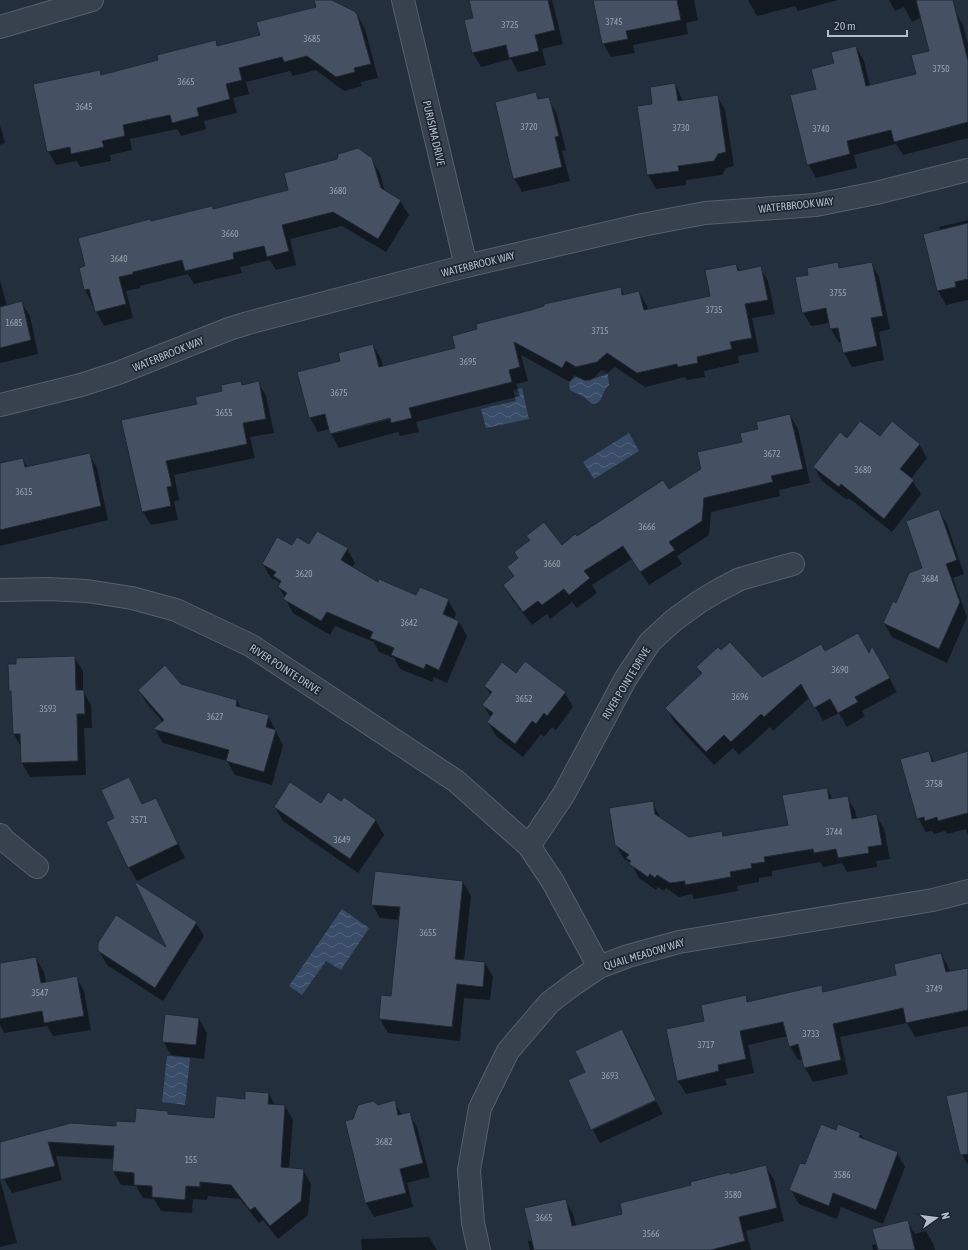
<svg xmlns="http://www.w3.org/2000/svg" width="968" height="1250" font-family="'Asap Condensed',sans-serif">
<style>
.water{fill:url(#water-waves)}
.shadow{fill:#0007;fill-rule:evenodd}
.building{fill:#455162;stroke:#1f2835}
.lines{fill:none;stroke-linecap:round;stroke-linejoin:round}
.street-casing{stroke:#565f6c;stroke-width:24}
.street{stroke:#38414e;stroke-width:22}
.labels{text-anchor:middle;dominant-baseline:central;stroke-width:3.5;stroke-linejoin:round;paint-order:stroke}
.number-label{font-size:9px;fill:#98a1af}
.street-label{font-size:11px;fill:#b4bcc9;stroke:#1d2633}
</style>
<defs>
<pattern id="water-waves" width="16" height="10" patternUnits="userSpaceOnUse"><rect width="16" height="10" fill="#394c67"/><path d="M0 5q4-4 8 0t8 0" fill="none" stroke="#53647b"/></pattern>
</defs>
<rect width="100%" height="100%" fill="#242f3e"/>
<!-- water -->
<g class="water">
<path d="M601 370H604L608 375 609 385C608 387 606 388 605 390 601 397 602 403 592 404L584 397 570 390 569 382 576 377 590 381 595 377Z"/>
<polygon points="522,388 529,419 486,428 481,409 516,401 513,390"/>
<polygon points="629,433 639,451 594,479 583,462"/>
<polygon points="342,909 369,928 341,970 326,961 302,995 289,986"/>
<polygon points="167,1056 190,1058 185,1105 162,1102"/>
</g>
<!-- shadow -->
<g class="shadow">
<polygon points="326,0 330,0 357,14 365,29 378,78 361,82 362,86 344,91 316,70 293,76 290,71 246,82 249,94 233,98 237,113 204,121 206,129 181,136 177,129 130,139 132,150 110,155 111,161 80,167 77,161 56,165 48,151 100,71 102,75 159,61 215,41 219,47 261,36 317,8"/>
<polygon points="470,0 552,0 563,44 542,49 546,65 518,72 511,59 481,67 473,53 474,19"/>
<polygon points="594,0 694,0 698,20 686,23 688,34 633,45 635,53 611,57 603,43"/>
<polygon points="748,0 838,0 798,11 795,6 757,16"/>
<polygon points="889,0 945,0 955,11 963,25 968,44 968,138 903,155 896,144 854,155 857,168 816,178 808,164 817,90 835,64 856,47 864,61 870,86 917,75 930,52 922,17 912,22 904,7 895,11"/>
<polygon points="675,84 683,101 717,96 725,110 734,166 726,168 722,175 686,180 686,185 656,189 648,175 638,107 653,105"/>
<polygon points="536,93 540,100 548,98 556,112 566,150 562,151 570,181 522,192 514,178"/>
<polygon points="0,125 5,143 0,145"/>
<polygon points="371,159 380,173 385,192 400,201 409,215 386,252 342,226 290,239 296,265 276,270 270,260 240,267 242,273 194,284 188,274 140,286 140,288 126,291 133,318 104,326 85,290 80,268 86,267 151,222 213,210 290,191"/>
<polygon points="968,220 968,300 946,305 938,291 925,235 940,231 939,227"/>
<polygon points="837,263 840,269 871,263 879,277 890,329 879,332 884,360 852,367 844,353 842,342 839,343 831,329 830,323 811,326 803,312 809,275"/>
<path d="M736 265 740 271 760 267 768 281 775 314 752 318 759 352 738 356 739 363 704 371 705 377 687 380 685 377 645 387 615 367 605 375 585 381 574 375 570 382 521 355 528 381 516 384 520 396 416 422 419 432 400 436 398 432 339 448 331 434 329 429 318 432 310 418 298 373 341 361 373 345 381 359 383 367 457 349 620 288 624 295 639 292 647 306 648 310 712 297ZM395 416V418L333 434V432Z"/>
<polygon points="0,280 7,306 21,302 30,316 38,354 0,363"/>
<polygon points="258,382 266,396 274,433 250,437 255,458 174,475 179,500 174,501 178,520 151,525 143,512 123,421 198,405 241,383 243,386"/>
<polygon points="790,415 798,429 810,483 779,490 780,496 711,512 709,535 677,556 682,564 649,585 632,559 592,585 597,593 577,608 572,602 550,619 547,614 532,625 512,599 504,585 514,577 508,567 519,559 530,541 527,536 562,546 669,490 743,443 759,429"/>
<polygon points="880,438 919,444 927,458 911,479 921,494 892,532 849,498 847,500 822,481 814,467 847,439"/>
<polygon points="89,454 97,468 108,520 0,546 0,464 23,459 27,467"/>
<polygon points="939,511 947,524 964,574 953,578 967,617 947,663 892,637 884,623 924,569"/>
<polygon points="310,546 347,549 355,563 352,568 379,584 417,596 448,600 456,614 454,619 459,622 467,636 447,683 434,677 432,682 400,669 394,658 379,652 374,642 335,626 330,635 293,613 279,587 280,585 278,581 271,578 263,564 292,547"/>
<polygon points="872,648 897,692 862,711 865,716 847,727 839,713 823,721 810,697 773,731 770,727 739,755 733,748 714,765 674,722 666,708 702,675 697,667 762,678 825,653 869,654"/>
<polygon points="75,658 83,671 83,691 91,705 92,728 84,728 86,775 30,777 22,763 21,747 14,734 13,696 10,691 9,665"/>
<polygon points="517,674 565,693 573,707 556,730 552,727 544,737 541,734 523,757 496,736 488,722 491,718 483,705 491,695 485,686"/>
<polygon points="181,685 237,700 241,708 268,716 283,745 272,785 235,775 227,761 163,743 155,729 163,722 147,704 139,690"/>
<polygon points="929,752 934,762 968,753 968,835 966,829 947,834 945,831 934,834 932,831 926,832 918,818"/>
<polygon points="128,778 143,805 156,799 185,858 137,881 129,867"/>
<polygon points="827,789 833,800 847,797 855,811 857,819 876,815 884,829 890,859 876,861 877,867 847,872 842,863 823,867 820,862 772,871 772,876 759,878 759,882 737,886 738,891 694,899 692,894 679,897 666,888 664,891 658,887 656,890 639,878 631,863 624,859 616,845 652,802 661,819 689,838 722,832 724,837 789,826"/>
<polygon points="344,799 376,821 384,835 358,873 283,821 275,807 341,802"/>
<polygon points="463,882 471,896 464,961 485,963 493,977 490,1000 464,998 460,1041 388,1033 380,1019 392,997 400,920 380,918 372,904"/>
<polygon points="196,923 204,936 163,1001 107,965 99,951 169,950"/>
<polygon points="941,954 949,968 950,973 968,969 968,1026 915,1037 907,1023 840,1037 848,1074 813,1082 805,1068 803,1059 798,1060 790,1046 788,1036 748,1045 754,1073 725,1079 727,1085 686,1094 678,1081 705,1021 745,996 749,1003 821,987 825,993 897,976"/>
<polygon points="36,958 44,972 46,983 76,977 84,991 91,1030 53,1036 47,1026 4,1033 0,1025 0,964"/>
<polygon points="199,1019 207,1033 204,1059 171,1055 163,1041"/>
<polygon points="622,1030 630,1044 656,1099 592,1128"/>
<polygon points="968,1092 968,1165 960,1151"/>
<polygon points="269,1094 275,1105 285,1106 293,1120 289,1169 303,1170 311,1184 308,1215 278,1239 263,1220 259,1223 240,1199 208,1196 207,1200 193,1199 192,1213 161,1211 154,1199 143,1198 136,1186 121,1185 113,1171 114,1159 56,1156 62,1180 12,1193 4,1179 0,1165 0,1143 117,1127 136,1123 168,1112 169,1115 215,1119 246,1100"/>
<polygon points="656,1101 663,1114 600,1143 593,1130"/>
<polygon points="394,1102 402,1115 409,1113 417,1127 430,1177 407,1183 413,1207 374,1217 366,1203 354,1120 378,1106"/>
<polygon points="860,1133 864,1139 897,1153 905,1167 883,1224 841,1207 837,1219 799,1204 791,1190 806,1166"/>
<polygon points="766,1167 774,1180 784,1221 746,1231 751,1250 530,1250 528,1241 533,1240 565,1200 573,1214 576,1226 623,1214 730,1175"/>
<polygon points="0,1179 17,1243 0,1247"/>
<polygon points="907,1221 915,1234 926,1231 934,1245 935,1250 873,1250 872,1245 877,1244"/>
<polygon points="429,1237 437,1250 362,1250 361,1239"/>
</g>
<!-- building -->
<g class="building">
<polygon points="314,0 332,0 354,11 357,14 371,64 354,68 355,72 336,77 307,56 284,62 282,57 239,68 242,80 226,84 230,99 197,108 199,116 172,123 170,115 123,125 125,136 102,141 104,147 71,154 70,147 47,152 33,84 100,70 101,75 158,60 157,55 216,40 217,46 260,35 256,22 316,7"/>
<polygon points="469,0 548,0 555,30 535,35 539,51 509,58 506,45 472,53 464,20 473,18"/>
<polygon points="593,0 677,0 681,20 626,31 628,39 602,44"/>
<polygon points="916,0 953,0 968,61 968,122 894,142 891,130 847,141 850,154 807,165 790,95 816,89 811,69 834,63 831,52 856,46 866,86 916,74 911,55 929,51"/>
<polygon points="675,83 678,101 718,95 726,152 718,154 714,161 678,166 679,171 647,175 637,106 652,104 650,87"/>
<polygon points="536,92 538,99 549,97 551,104 559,136 555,137 562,167 513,179 495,102"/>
<polygon points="358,148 372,158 381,188 401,200 378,239 333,212 282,225 289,251 267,257 264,246 233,253 234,259 185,271 182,260 133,272 133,274 119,277 126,304 95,312 89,289 84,290 79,268 85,266 78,238 150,219 151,221 212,206 213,209 288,190 284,173 337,159 338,154"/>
<polygon points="968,223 968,279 955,282 956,287 937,291 923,234"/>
<polygon points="838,262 839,268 872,262 883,316 871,318 877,346 843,353 838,328 830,329 826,308 802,313 795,277 808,275 807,268"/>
<polygon points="736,264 738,271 761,266 768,300 745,304 752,338 730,342 732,349 697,357 698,363 678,367 677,364 637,373 607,353 597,362 576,367 566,361 562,368 514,342 520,367 509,370 512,382 409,408 412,418 391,423 390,418 330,434 325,414 309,418 297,372 340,361 338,353 373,344 379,367 455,348 452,336 477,329 476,324 531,310 544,306 544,304 621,287 622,295 639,291 644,310 710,296 705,270"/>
<polygon points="22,301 31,340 0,348 0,307"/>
<polygon points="241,381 242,385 259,381 266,419 243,423 247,444 166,461 172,486 167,487 171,506 142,512 121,420 197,404 195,397 222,391 221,385"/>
<polygon points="790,414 803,469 771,476 773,482 704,498 702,521 669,542 675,550 640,572 623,546 584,571 590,578 569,595 564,589 542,605 538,601 523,612 503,585 514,576 507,567 518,558 514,552 530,540 526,536 544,522 562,545 575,534 577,536 663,480 669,489 701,469 697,452 742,442 740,433 758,429 756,422"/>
<polygon points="860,421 880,436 892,421 920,444 900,469 914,480 884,519 841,484 839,487 813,467 840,432 847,438"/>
<polygon points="90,453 101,506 0,530 0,463 23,458 25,467"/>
<polygon points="939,509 957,560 946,564 960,602 939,649 883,623 893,601 896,603 909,573 922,568 906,521"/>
<polygon points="317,531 348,548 341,560 378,582 379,579 416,595 420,587 449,599 443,614 459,621 439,670 426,664 424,669 391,655 394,648 370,638 373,632 327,612 321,621 283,599 287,593 278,587 281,581 273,576 276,572 262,564 277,537 292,545 297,537 309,544"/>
<polygon points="858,633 869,653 872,646 890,678 855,697 858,702 838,713 830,699 814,708 801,684 764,717 761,714 731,742 724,735 706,752 665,708 702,673 696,667 718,647 721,650 730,642 762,677 821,644 825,651"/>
<polygon points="75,656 76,690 84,690 85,714 77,714 78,761 21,763 20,734 13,734 11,691 9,691 8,664 16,664 16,658"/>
<polygon points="525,661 566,692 547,716 544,713 536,724 532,721 515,744 487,722 493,713 482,705 492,692 484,686 502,662 516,673"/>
<polygon points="165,665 181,684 237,700 236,706 269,715 266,727 276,730 264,772 226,761 229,750 153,729 164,720 138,690"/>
<polygon points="929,751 932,762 968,751 968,813 938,821 937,817 925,821 924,817 917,819 900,759"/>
<polygon points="129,777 142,804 156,798 178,844 128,868 106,822 114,818 101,790"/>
<polygon points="290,782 321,803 328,792 341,801 344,797 376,820 350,859 274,807"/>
<polygon points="827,788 829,799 848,796 852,819 877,814 882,845 868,847 869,853 838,858 836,849 814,853 813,849 764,857 765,862 751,864 752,868 730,872 731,877 685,885 685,881 670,883 657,875 655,878 650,874 648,877 629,864 631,861 626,858 629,855 615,845 609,808 653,801 655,814 689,837 722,831 723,836 788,825 782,795"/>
<polygon points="375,871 463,881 455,959 485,962 483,987 457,984 452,1027 379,1019 381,995 391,996 400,907 371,905"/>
<polygon points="134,881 197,922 155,988 98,951 98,943 116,915 166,947"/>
<polygon points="941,953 946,972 968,968 968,1010 906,1023 903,1008 833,1024 841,1060 804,1068 798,1044 789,1047 783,1022 740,1031 746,1059 718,1065 719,1071 677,1081 666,1029 704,1021 701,1005 746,995 747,1002 822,985 823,992 896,975 894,964"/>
<polygon points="36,957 41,983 77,976 84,1016 44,1023 42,1011 0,1019 0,963"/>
<polygon points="165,1014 199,1018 196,1045 162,1042"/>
<polygon points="622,1029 656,1100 591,1130 568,1080 585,1072 575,1051"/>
<polygon points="245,1091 269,1093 268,1104 285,1105 281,1167 304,1169 301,1201 270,1226 255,1207 250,1210 231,1185 200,1182 200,1187 186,1186 185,1200 152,1197 152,1186 134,1185 134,1173 112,1171 114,1146 48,1142 55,1166 0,1180 0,1142 71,1123 116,1126 116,1121 135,1122 136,1108 168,1111 168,1114 214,1118 216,1096 245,1099"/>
<polygon points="968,1091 968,1154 960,1155 946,1096"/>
<polygon points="395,1100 398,1115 410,1112 423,1163 400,1169 406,1193 365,1203 345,1121 353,1119 358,1105 373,1101 378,1105"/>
<polygon points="821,1124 836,1130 838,1124 861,1133 859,1137 898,1152 876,1210 833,1193 829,1206 789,1190 800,1163 805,1164"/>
<polygon points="766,1165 777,1208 739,1217 745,1241 711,1250 534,1250 524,1208 566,1199 572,1226 622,1214 620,1203 691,1185 690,1182 730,1172 730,1174"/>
<polygon points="908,1220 915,1250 878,1250 872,1229"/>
</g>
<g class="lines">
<defs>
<g id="street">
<polyline points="403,0 466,266"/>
<polyline points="0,27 92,0"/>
<polyline points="0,405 81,385 118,373 229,329 248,323 466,266 642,225 705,213 816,205 876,193 968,170"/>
<polyline points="0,590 48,589 87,591 132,598 176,610 250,645 456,781 529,846 553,882 599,967"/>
<polyline points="0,835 4,840 37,867"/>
<polyline points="529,846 564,794 626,678 650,642 674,620 699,602 719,590 740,579 793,564"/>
<polyline points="479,1250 473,1223 469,1170 480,1108 508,1051 550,1002 574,984 599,967 628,956 679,942 933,900 968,891"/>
</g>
</defs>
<!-- street casing -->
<use href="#street" class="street-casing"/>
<!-- street -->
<use href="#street" class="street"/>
</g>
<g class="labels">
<!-- number labels -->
<g class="number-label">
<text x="614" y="22">3745</text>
<text x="510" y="25">3725</text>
<text x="312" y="39">3685</text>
<text x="941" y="69">3750</text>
<text x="186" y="82">3665</text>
<text x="84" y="107">3645</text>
<text x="529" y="127">3720</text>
<text x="681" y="128">3730</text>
<text x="821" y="129">3740</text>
<text x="338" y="191">3680</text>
<text x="230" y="234">3660</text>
<text x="119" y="259">3640</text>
<text x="838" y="293">3755</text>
<text x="714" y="310">3735</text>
<text x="14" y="323">1685</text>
<text x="600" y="331">3715</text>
<text x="468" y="362">3695</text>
<text x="339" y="393">3675</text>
<text x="224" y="413">3655</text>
<text x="772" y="454">3672</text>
<text x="863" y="470">3680</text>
<text x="24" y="492">3615</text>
<text x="647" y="527">3666</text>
<text x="552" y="564">3660</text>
<text x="304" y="574">3620</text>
<text x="930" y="579">3684</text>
<text x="409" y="623">3642</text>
<text x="840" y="670">3690</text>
<text x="740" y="697">3696</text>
<text x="524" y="699">3652</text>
<text x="48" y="709">3593</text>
<text x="215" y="717">3627</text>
<text x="934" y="784">3758</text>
<text x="139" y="820">3571</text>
<text x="834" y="832">3744</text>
<text x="342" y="840">3649</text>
<text x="428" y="933">3655</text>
<text x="934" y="989">3749</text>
<text x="40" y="993">3547</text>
<text x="811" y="1034">3733</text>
<text x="706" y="1045">3717</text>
<text x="610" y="1076">3693</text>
<text x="384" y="1142">3682</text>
<text x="191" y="1160">155</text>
<text x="842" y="1175">3586</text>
<text x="733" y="1195">3580</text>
<text x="544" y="1218">3665</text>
<text x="651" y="1234">3566</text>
</g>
<!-- street labels -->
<g class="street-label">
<text transform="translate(434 133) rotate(77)">PURISIMA DRIVE</text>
<text transform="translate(796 205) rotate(-6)">WATERBROOK WAY</text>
<text transform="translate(478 264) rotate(-14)">WATERBROOK WAY</text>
<text transform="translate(168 354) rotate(-22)">WATERBROOK WAY</text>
<text transform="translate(285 669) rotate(33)">RIVER POINTE DRIVE</text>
<text transform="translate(626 683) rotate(-59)">RIVER POINTE DRIVE</text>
<text transform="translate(644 954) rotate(-17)">QUAIL MEADOW WAY</text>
</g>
</g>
<!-- north arrow -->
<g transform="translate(936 1218) rotate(76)" stroke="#1d2633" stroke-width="3" paint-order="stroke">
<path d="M0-3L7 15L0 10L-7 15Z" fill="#b4bcc9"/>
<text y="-6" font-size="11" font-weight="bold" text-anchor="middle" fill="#b4bcc9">N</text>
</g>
<!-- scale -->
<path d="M828 30v6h79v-6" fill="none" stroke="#b4bcc9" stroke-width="2"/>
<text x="834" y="30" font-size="12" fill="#b4bcc9" stroke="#1d2633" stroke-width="3" paint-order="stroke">20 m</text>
</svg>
